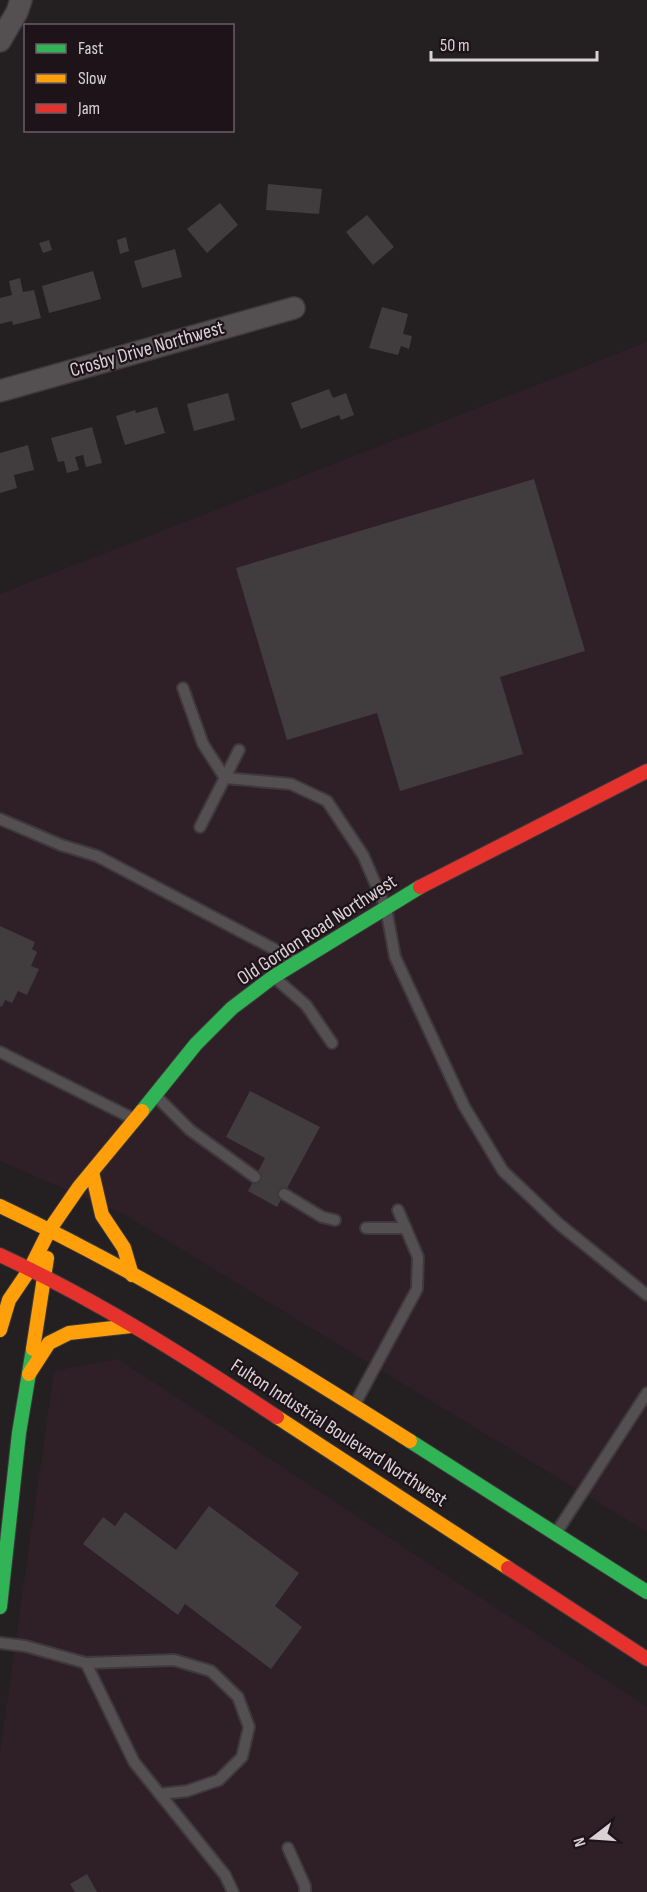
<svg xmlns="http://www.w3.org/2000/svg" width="647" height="1892" font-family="'Sofia Sans Condensed',sans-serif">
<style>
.built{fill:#2f2027}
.building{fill:#413c3e}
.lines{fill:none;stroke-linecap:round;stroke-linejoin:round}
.lane-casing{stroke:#3e393b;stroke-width:14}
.street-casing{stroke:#3e393b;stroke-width:24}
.fast-casing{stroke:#3e393b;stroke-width:16}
.slow-casing{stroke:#3e393b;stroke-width:16}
.jam-casing{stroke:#3e393b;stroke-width:16}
.lane{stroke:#545052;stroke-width:10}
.street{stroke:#545052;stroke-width:21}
.fast{stroke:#30b455;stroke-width:14}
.slow{stroke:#ff9f0a;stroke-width:14}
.jam{stroke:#e5322d;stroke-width:14}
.labels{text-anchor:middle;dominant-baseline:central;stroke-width:4.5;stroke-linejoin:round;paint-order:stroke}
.street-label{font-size:20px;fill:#d9d1d4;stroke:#1e1318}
</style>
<rect width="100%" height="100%" fill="#241f21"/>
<!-- built -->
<g class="built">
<polygon points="647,342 647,1532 125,1215 0,1161 0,594"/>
<polygon points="118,1359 647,1707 647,1892 0,1892 0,1753 54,1371"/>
</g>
<!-- building -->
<g class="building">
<polygon points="268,184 322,189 319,214 266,210"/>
<polygon points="220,203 238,225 207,253 187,229"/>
<polygon points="367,215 394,247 373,265 346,232"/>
<polygon points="126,237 129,251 120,254 117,240"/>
<polygon points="49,240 52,250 43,253 39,243"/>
<polygon points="175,249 182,277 142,288 134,261"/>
<polygon points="93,271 101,299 49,313 42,286"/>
<polygon points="20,278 23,292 34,290 41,318 13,325 12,321 0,324 0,298 12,295 9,281"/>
<polygon points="382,307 408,314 403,334 412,336 409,349 401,346 398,355 369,348"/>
<polygon points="329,389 333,398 346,393 354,415 341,420 339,415 301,429 291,403"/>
<polygon points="228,393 235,420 194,431 187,404"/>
<polygon points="157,407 165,433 125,445 116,416 135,410 136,413"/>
<polygon points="92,427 102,463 86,467 83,455 75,457 79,470 67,473 64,461 58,462 51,438"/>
<polygon points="28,445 34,470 14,475 17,488 0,493 0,453"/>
<polygon points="534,479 585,651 500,677 523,754 400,791 377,713 287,740 236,568"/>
<polygon points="0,926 35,942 32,949 37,952 31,966 39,969 27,995 18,991 12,1003 5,1000 2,1007 0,1006"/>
<polygon points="250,1091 320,1127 277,1207 248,1191 265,1158 226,1137"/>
<polygon points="209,1506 299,1573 275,1606 302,1627 271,1669 185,1604 178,1615 83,1544 103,1517 115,1526 125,1512 176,1550"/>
<polygon points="87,1874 97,1892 75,1892 70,1884"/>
</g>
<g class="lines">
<defs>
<g id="lane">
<polyline points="183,688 203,744 225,778 291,784 327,801 363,855 386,908 395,957 464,1106 503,1171 559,1224 647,1295"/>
<polyline points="0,819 61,845 97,856 295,960"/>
<polyline points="200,827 239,750"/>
<polyline points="275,978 306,1005 332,1043"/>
<polyline points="0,1052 134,1119"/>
<polyline points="155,1095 190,1130 255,1177"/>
<polyline points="284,1194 322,1217 335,1220"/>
<polyline points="366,1228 406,1228"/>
<polyline points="356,1402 417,1289 418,1257 398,1210"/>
<polyline points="558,1530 647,1393"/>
<polyline points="0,1643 25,1646 86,1663 174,1660 211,1671 238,1697 249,1727 242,1757 219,1780 187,1791 160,1794"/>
<polyline points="86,1663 134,1762 225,1875 233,1892"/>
<polyline points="288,1848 305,1886 305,1892"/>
</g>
<g id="street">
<polyline points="0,41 17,12 21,0"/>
<polyline points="0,391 294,308"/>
</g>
<g id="fast">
<polyline points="142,1111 196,1044 232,1008 273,977 420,887"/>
<polyline points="410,1441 647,1592"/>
<polyline points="0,1607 19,1433 33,1349"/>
</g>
<g id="slow">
<polyline points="92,1172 102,1215 124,1248 132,1275"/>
<path d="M0 1206C142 1273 277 1357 410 1441"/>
<polyline points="0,1330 9,1300 30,1269 50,1229 79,1187 142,1111"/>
<polyline points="33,1349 47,1258"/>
<polyline points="29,1374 49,1343 69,1333 131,1326"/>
<polyline points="277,1417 508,1568"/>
</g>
<g id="jam">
<polyline points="420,887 647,771"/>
<path d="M0 1255C97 1300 188 1358 277 1417"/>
<polyline points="508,1568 647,1659"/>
</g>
</defs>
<!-- lane casing -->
<use href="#lane" class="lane-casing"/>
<!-- street casing -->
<use href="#street" class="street-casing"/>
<!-- fast casing -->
<use href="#fast" class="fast-casing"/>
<!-- slow casing -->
<use href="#slow" class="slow-casing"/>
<!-- jam casing -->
<use href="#jam" class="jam-casing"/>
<!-- lane -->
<use href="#lane" class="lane"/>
<!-- street -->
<use href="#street" class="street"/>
<!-- fast -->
<use href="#fast" class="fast"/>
<!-- slow -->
<use href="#slow" class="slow"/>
<!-- jam -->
<use href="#jam" class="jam"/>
</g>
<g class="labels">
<!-- street labels -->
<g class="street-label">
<text transform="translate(147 349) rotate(-16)">Crosby Drive Northwest</text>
<text transform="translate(317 930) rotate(-33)">Old Gordon Road Northwest</text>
<text transform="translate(339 1433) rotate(33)">Fulton Industrial Boulevard Northwest</text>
</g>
</g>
<!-- legend -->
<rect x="24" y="24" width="210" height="108" fill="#1e1318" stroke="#695f63" stroke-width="1.5"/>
<rect x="36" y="44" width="30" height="9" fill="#30b455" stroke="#695f63" stroke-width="1.5"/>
<text x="78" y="54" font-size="18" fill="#d9d1d4">Fast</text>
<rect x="36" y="74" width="30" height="9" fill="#ff9f0a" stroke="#695f63" stroke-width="1.5"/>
<text x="78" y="84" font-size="18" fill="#d9d1d4">Slow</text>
<rect x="36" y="104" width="30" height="9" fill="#e5322d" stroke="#695f63" stroke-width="1.5"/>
<text x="78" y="114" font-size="18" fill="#d9d1d4">Jam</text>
<!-- north arrow -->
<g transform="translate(593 1838) rotate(253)" stroke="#1e1318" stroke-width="4.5" paint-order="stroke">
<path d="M0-4.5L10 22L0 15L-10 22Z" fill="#d9d1d4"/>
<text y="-9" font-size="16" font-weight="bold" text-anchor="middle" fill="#d9d1d4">N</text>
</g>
<!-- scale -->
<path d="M431 51v9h166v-9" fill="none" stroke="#d9d1d4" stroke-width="3"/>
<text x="440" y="51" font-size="18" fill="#d9d1d4" stroke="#1e1318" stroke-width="4.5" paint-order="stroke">50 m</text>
</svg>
